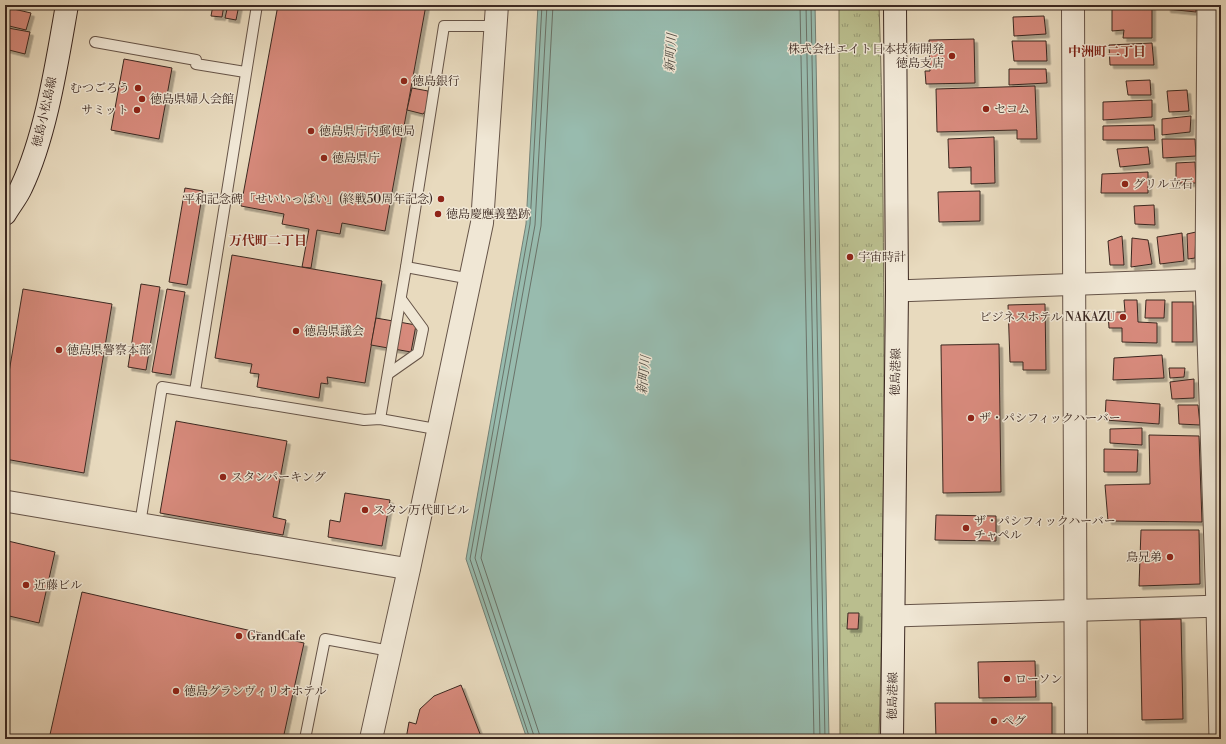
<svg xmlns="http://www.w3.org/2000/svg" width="1226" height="744" font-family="'Libre Bodoni','Noto Serif JP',serif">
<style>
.park{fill:url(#park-tufts);stroke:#7a7358}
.water{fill:#98bbae;stroke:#738076}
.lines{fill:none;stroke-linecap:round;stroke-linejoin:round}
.shore{stroke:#6a7268;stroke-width:1}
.building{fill:#d78a7b;stroke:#3b2821;filter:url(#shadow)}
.service-casing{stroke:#665448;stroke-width:12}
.minor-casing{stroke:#665448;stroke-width:23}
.tertiary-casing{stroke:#665448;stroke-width:24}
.secondary-casing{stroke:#3b2821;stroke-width:24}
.service{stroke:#f0e7d5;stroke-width:10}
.minor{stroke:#f0e7d5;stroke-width:21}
.tertiary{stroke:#f0e7d5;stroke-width:22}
.secondary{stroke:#f0e7d5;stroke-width:22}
.poi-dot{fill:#8f2418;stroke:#f0e7d5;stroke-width:1.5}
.labels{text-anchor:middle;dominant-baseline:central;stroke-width:3;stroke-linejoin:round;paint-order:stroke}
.poi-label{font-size:12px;fill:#3b2821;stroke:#f0e7d5;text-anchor:start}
.street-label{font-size:12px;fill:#3b2821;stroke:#f0e7d5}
.neighbourhood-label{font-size:13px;font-weight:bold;fill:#7a1f14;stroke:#f0e7d5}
.water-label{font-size:13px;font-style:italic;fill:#524d44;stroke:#f0e7d5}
</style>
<defs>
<pattern id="park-tufts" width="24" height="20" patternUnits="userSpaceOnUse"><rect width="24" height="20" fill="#babe8e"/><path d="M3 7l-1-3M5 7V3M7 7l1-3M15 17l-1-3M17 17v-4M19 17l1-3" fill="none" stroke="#989a74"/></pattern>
<filter id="shadow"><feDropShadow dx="3.5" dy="3.5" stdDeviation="0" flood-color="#0004"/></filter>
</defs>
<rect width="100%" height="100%" fill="#e8dabe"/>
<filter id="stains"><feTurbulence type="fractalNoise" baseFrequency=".005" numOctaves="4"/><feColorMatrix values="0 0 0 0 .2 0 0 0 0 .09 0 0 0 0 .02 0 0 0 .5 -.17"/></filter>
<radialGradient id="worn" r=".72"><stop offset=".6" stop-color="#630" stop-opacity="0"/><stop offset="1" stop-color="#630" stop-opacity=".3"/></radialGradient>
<!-- park -->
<path class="park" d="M839 5H879C883 111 883 216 884 322 884 461 883 600 879 739H840Z"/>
<!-- water -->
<polygon class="water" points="538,5 815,5 829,739 527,739 466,559 526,224"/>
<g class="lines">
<!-- shore -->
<g class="shore">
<polyline points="800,5 814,739"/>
<polyline points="806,5 820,739"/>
<polyline points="811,5 825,739"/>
<polyline points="530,739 470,559 530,224 542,5"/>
<polyline points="535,739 475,558 535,225 547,5"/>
<polyline points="541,739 481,558 541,226 553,5"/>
</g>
</g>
<!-- building -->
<g class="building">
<polygon points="213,5 224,5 222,17 211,16"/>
<polygon points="228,5 239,5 236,20 225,18"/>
<polygon points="278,5 426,5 385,231 342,223 340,234 317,230 311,268 302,267 309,229 282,224 284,214 241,206"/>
<polygon points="1167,5 1196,5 1196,12 1167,9"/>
<polygon points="1152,6 1152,38 1123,38 1124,30 1112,31 1112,9"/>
<polygon points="5,7 31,13 26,30 5,25"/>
<polygon points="1044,16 1046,34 1014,36 1013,17"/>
<polygon points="8,28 30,32 25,54 5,49"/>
<polygon points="974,39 975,83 926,84 925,71 930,71 929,40"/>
<polygon points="1012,41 1046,41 1047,61 1014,61"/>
<polygon points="1152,43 1154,65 1110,65 1109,45"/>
<polygon points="124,59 172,68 159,139 111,130"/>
<polygon points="1009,69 1046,69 1047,83 1009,85"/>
<polygon points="1150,80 1151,95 1128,95 1126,81"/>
<polygon points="1035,86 1037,139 1017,139 1017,130 937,132 936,89"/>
<polygon points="412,88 428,91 427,109 423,114 407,110"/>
<polygon points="1187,90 1189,111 1169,112 1167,91"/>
<polygon points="1152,100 1152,117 1103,120 1103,102"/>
<polygon points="1191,116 1190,132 1162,135 1162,119"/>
<polygon points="1154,125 1155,140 1103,140 1103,126"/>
<polygon points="994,137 995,183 971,184 971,167 949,168 948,139"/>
<polygon points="1162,139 1195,139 1196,156 1163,158"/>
<polygon points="1148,147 1150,164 1120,167 1117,149"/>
<polygon points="1195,162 1196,183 1176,183 1176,163"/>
<polygon points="1148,172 1148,193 1101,193 1102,174"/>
<polygon points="185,188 203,191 187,285 169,282"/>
<polygon points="980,191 980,221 939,222 938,192"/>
<polygon points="1154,205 1155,225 1135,224 1134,206"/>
<polygon points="1196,232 1195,258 1188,259 1187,234"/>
<polygon points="1182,233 1184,261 1160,264 1157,237"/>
<polygon points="1216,235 1221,235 1221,262 1218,263"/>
<polygon points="1122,236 1124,265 1110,265 1108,241"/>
<polygon points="1132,238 1148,240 1152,264 1131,267"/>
<polygon points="232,255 382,281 365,383 327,377 328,384 321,383 319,398 257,387 259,374 250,373 252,364 215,358"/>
<polygon points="141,284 160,287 146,370 128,367"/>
<polygon points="23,289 112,304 84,473 5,459 5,396"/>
<polygon points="167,289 185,292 171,375 152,372"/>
<polygon points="1124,300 1137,300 1138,322 1157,323 1157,343 1122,342 1122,328 1109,328 1108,312 1125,312"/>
<polygon points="1146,300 1165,300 1164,318 1145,318"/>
<rect x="1172" y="302" width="21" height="40"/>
<polygon points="1045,304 1046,370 1023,370 1023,362 1010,362 1008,305"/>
<polygon points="376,318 416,325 411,352 371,345"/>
<polygon points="999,344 1001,492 943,493 941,345"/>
<polygon points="1162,355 1164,378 1113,380 1114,358"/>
<polygon points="1169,368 1185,368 1184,377 1170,378"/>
<polygon points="1194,379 1194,398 1172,399 1170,382"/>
<polygon points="1106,400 1160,404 1159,424 1105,420"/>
<polygon points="1178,405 1198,405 1200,425 1179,424"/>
<polygon points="176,421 287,441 273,517 286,520 283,535 160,513"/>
<polygon points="1142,428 1142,445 1110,443 1110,429"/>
<polygon points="1149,435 1199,436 1202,522 1108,521 1105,485 1150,484"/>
<polygon points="1104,449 1138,450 1137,472 1104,472"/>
<polygon points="345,493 390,500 382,546 328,537 330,520 340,522"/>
<polygon points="936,515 996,516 996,541 935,540"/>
<polygon points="1141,530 1199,530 1200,584 1139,586"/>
<polygon points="8,541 55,552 39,623 5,615 5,554"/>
<polygon points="82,592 304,643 283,739 49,739"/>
<polygon points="848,613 859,613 858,629 847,629"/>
<polygon points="1181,619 1183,719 1142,720 1140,620"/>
<polygon points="1035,661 1036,697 979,698 978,662"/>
<polygon points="461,685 482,739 406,739 409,722 416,724 420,709 434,696"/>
<polygon points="935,703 1052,703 1052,739 936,739"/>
</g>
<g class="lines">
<defs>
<g id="service">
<polyline points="95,42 196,60 196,64 245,72"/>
<polyline points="406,267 471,279"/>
<polyline points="388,374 418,353 423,329 401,299"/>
<polyline points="195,391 257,5"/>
<polyline points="380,419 406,267 444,26 496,26"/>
<polyline points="140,524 162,387 364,420 380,419 430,428"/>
<polyline points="305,739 325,639 390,651"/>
</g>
<g id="minor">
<polyline points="1208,5 1206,279 1217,607 1220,739"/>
<polyline points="897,291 1221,279"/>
<polyline points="5,501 409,569"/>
<polyline points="894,616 1221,606"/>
</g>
<g id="tertiary">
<polyline points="1073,5 1076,739"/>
<polyline points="371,739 409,569 482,223 497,5"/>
</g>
<g id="secondary">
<path d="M5 214C10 205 17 197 21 188 46 136 57 62 67 5"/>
<polyline points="892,739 897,291 895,5"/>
</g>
</defs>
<!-- service casing -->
<use href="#service" class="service-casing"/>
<!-- minor casing -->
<use href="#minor" class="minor-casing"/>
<!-- tertiary casing -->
<use href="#tertiary" class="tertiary-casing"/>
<!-- secondary casing -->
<use href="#secondary" class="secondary-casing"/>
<!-- service -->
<use href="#service" class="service"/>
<!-- minor -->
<use href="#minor" class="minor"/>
<!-- tertiary -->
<use href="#tertiary" class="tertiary"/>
<!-- secondary -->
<use href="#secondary" class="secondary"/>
</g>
<!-- markers -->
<g class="poi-dot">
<circle cx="952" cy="56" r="4"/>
<circle cx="404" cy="81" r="4"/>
<circle cx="138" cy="88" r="4"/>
<circle cx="142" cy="99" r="4"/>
<circle cx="986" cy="109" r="4"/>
<circle cx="137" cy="110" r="4"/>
<circle cx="311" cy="131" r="4"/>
<circle cx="324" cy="158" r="4"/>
<circle cx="1125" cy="184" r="4"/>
<circle cx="441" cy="199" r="4"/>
<circle cx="438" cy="214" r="4"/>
<circle cx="850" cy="257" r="4"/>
<circle cx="1123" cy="317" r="4"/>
<circle cx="296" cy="331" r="4"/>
<circle cx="59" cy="350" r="4"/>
<circle cx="971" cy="418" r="4"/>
<circle cx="223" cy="477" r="4"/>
<circle cx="365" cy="510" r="4"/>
<circle cx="966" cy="528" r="4"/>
<circle cx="1170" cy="557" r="4"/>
<circle cx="26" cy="585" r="4"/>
<circle cx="239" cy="636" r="4"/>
<circle cx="1007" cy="679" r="4"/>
<circle cx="176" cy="691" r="4"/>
<circle cx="994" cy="721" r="4"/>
</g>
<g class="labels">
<!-- poi labels -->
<g class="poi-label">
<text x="944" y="49" text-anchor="end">株式会社エイト日本技術開発<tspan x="944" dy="14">徳島支店</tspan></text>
<text x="412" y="81">徳島銀行</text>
<text x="130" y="88" text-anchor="end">むつごろう</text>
<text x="150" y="99">徳島県婦人会館</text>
<text x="994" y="109">セコム</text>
<text x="129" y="110" text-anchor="end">サミット</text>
<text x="319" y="131">徳島県庁内郵便局</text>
<text x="332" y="158">徳島県庁</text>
<text x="1133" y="184">グリル立石</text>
<text x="433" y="199" text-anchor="end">平和記念碑「せいいっぱい」(終戦50周年記念)</text>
<text x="446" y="214">徳島慶應義塾跡</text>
<text x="858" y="257">宇宙時計</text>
<text x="1115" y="317" text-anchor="end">ビジネスホテル NAKAZU</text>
<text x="304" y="331">徳島県議会</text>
<text x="67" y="350">徳島県警察本部</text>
<text x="979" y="418">ザ・パシフィックハーバー</text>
<text x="231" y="477">スタンパーキング</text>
<text x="373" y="510">スタン万代町ビル</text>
<text x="974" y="521">ザ・パシフィックハーバー<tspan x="974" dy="14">チャペル</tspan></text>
<text x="1162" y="557" text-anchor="end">鳥兄弟</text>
<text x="34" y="585">近藤ビル</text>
<text x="247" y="636">GrandCafe</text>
<text x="1015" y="679">ローソン</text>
<text x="184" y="691">徳島グランヴィリオホテル</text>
<text x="1002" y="721">ペグ</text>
</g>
<!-- street labels -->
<g class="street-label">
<text transform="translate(45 112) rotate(-77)">徳島小松島線</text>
<text transform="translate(896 372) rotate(-89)">徳島港線</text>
<text transform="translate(893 696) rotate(-89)">徳島港線</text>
</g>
<!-- neighbourhood labels -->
<g class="neighbourhood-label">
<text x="1107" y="52">中洲町二丁目</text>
<text x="268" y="241">万代町二丁目</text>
</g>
<!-- water labels -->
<g class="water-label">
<text transform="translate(671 53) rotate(-86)">新町川</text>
<text transform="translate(644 375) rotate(-84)">新町川</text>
</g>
</g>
<!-- margin -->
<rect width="1226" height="744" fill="none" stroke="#e8dabe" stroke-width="20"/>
<rect x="6" y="6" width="1214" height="732" fill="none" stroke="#3b2821" stroke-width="2"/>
<rect x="10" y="10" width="1206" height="724" fill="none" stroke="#3b2821"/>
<rect width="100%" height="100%" filter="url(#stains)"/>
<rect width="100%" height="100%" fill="url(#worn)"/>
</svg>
